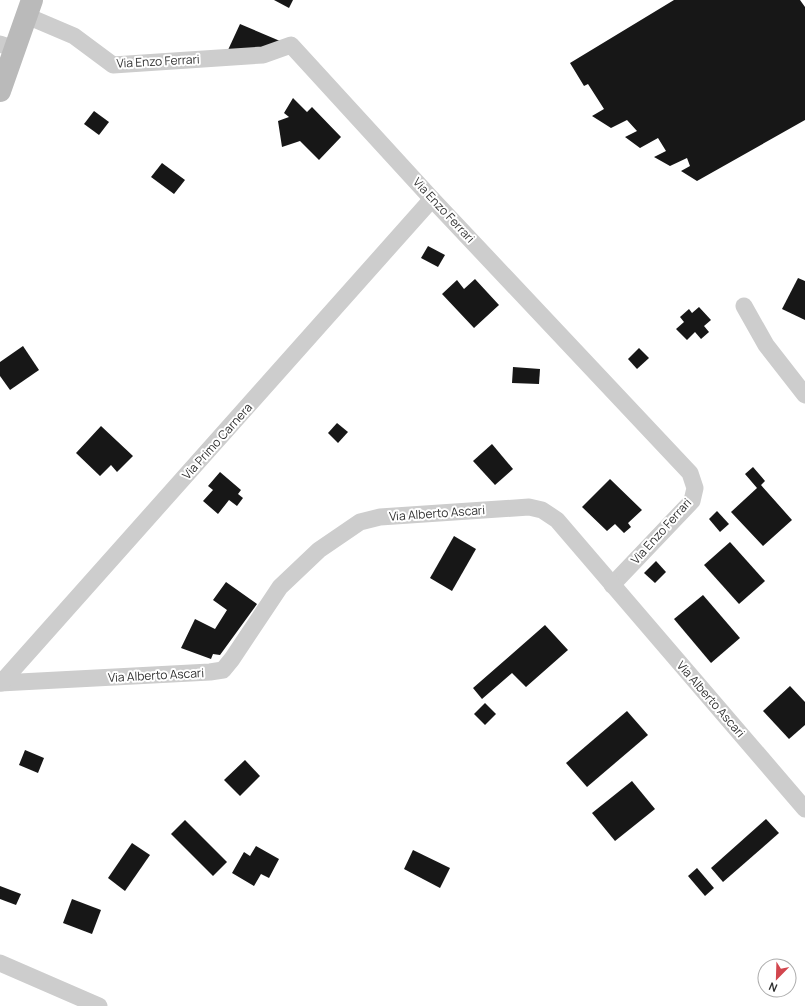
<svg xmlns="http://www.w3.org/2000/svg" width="805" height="1006" font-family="Manrope,sans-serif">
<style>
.building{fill:#171717}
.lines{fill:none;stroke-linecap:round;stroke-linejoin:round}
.minor{stroke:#cdcdcd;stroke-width:17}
.secondary{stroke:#bababa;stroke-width:22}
.labels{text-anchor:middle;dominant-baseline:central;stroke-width:4;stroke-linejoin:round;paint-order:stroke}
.street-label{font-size:12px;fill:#303030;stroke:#fff}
</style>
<rect width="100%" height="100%" fill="#fff"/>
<!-- building -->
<g class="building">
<polygon points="274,0 293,0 289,8"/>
<polygon points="674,0 800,0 805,7 805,120 697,181 681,171 690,166 687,158 670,166 654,157 666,151 658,138 640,148 625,137 637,131 627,120 611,128 592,116 604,109 588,84 584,86 570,63"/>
<polygon points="240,24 280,41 260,48 228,50"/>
<polygon points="293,98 307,112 312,107 341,137 319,160 300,141 282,147 278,121 289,117 284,113"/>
<polygon points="94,111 109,122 99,135 84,124"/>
<polygon points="162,163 185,180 174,194 151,177"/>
<polygon points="428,246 445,255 438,267 421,258"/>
<polygon points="798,278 805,281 805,320 782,309"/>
<polygon points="475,279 499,305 474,328 442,294 457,280 464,289"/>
<polygon points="699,307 711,320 704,326 709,332 701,339 695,332 687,340 676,329 684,322 680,317 689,309 692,313"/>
<polygon points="23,346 39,370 10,390 0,376 0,362"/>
<polygon points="639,348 649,358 637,369 628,359"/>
<polygon points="513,367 540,369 539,384 512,383"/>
<polygon points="337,423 348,432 338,443 328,433"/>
<polygon points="101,426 133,456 117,472 111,465 100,476 76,453"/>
<polygon points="492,444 513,469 495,485 473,461"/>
<polygon points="753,467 765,481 761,485 792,520 763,546 731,512 757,488 745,474"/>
<polygon points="220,472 241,490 238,494 243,498 237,506 229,500 218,514 203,501 213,490 208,486"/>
<polygon points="610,479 642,510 628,523 631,527 624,533 615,524 607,531 582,507"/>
<polygon points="717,511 729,524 720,532 709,519"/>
<polygon points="454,536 476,549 452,591 430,578"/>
<polygon points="730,542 765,581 739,604 704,565"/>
<polygon points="656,561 666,572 655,583 644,573"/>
<polygon points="226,582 257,604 220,655 213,654 211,659 181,648 195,619 215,629 227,610 213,600"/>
<polygon points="703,595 740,638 711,663 674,619"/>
<polygon points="545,625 568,650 526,687 512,673 482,699 473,688"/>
<polygon points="790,686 805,702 805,725 789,739 763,711"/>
<polygon points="485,703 496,714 485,725 474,714"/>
<polygon points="627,711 648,735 587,787 566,763"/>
<polygon points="25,750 44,758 38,773 19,765"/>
<polygon points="245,760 260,776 240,796 224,780"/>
<polygon points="632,781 655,809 615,841 592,813"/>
<polygon points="766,819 779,833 723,882 711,868"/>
<polygon points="185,820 227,862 213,876 171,834"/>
<polygon points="132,843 150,855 125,891 108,878"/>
<polygon points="256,846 279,859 269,878 261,874 254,886 232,873 244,852 250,856"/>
<polygon points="413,850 450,868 440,888 404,869"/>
<polygon points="697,868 714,888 705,896 688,876"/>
<polygon points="0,886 21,894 16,905 0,899"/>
<polygon points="72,899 101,910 92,934 63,923"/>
</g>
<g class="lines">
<!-- minor -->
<g class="minor">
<polyline points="27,16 74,36 113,65 263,55 291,45 432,199 690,473 695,488 692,501 612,585"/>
<polyline points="0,44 15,49"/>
<polyline points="744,306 766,345 805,395"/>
<polyline points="0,683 210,672 223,670 232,659 280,587 319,550 360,522 380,517 529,507 542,510 557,520 805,809"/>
<polyline points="1,683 432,199"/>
<polyline points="0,963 99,1006"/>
</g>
<!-- secondary -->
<polyline class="secondary" points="0,91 32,0"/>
</g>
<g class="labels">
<!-- street labels -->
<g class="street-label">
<text transform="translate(158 61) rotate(-3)">Via Enzo Ferrari</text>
<text transform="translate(444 210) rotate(47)">Via Enzo Ferrari</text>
<text transform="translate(217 441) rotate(-48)">Via Primo Carnera</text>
<text transform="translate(437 513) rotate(-4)">Via Alberto Ascari</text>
<text transform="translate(661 531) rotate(-48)">Via Enzo Ferrari</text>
<text transform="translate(156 675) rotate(-3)">Via Alberto Ascari</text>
<text transform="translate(711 699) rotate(49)">Via Alberto Ascari</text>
</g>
</g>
<!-- north arrow -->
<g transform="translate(777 978) rotate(203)"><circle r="19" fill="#ffffff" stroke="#acacac"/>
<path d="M0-3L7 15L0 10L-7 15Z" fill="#d2464e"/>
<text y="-6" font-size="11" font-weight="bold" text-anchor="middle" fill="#303030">N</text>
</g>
</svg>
